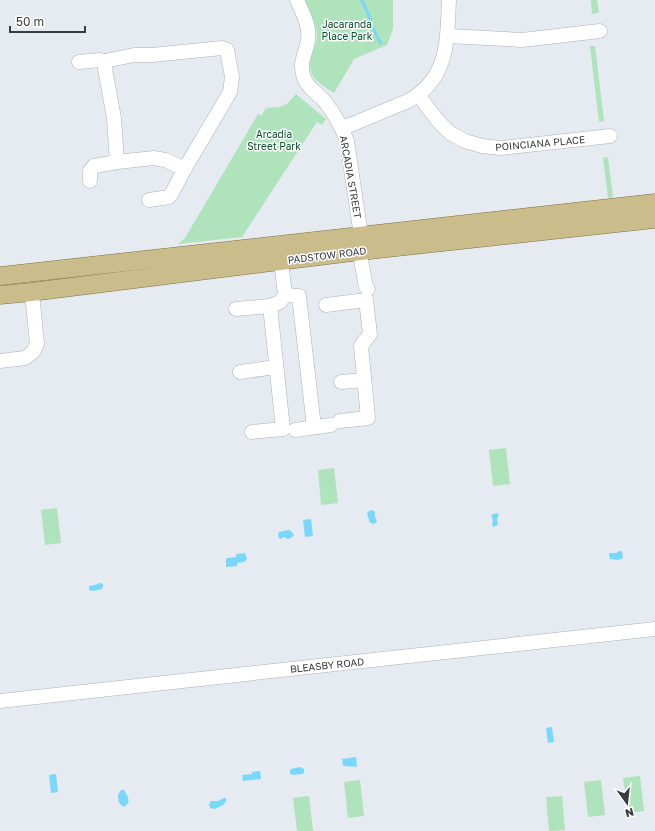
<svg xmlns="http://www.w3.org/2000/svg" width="655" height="831" font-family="'Golos Text',sans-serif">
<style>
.green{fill:#aee3bc}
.water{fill:#79d8fa}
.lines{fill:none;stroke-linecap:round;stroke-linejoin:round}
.stream{stroke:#79d8fa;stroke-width:3}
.minor-casing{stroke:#adb1b7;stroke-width:15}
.major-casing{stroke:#81723e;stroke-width:19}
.minor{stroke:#fff;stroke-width:14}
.major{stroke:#cbbc8c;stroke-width:18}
.labels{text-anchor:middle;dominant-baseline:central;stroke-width:3;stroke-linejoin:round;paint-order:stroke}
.park-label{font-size:10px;fill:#054f28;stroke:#fff}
.street-label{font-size:10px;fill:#393b3d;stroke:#fff}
</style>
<rect width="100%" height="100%" fill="#e6eaf1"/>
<!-- green -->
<g class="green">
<path d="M305 0H393V29L387 45 354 59 334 93C318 82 305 77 312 54 315 47 317 40 317 33 316 25 308 8 305 0Z"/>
<polygon points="591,0 597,0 599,13 592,14"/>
<polygon points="590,46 595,46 604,121 599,122"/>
<polygon points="296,94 326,119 322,125 317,122 242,237 178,244 185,238 258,114 261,116 266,108 279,107 287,104"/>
<polygon points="608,157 613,197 608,198 603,158"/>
<polygon points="506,448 510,484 493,486 489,450"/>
<polygon points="334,468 338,503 321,505 318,470"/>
<polygon points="57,508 61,543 45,545 41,510"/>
<polygon points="640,776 644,811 628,813 623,778"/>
<polygon points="360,780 364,816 348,818 344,782"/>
<polygon points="601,780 605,815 588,817 584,782"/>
<polygon points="309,796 313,831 297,831 293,798"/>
<polygon points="562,796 565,830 549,831 546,797"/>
</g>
<!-- water -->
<g class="water">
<path d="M373 510 375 512V517L377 521 376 523C368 526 369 518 367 513L369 511Z"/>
<polygon points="497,513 499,515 497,519 498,525 493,527 492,525 493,520 491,515"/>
<polygon points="311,519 313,536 305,537 303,520"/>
<polygon points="288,530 291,531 294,535 291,538 288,539 284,537 281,539 279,538 278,535 279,532"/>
<polygon points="620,551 622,551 623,558 618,560 610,559 609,554 610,553 616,553"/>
<polygon points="245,553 247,559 244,562 237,563 237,566 226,567 226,559 227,558 236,557 236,554"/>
<polygon points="100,583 103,584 103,587 102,589 98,590 93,591 89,590 89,586 95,585"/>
<polygon points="552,727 554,742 548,743 546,728"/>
<polygon points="356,757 357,767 346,766 343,766 342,759"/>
<polygon points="300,767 304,769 304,773 302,774 292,775 290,773 290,770 291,769"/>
<polygon points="260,771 261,779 243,781 242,775 252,774 252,772"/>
<polygon points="56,774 58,792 51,793 49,775"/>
<path d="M121 790H124C128 797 132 802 124 807 119 805 118 800 118 795Z"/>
<path d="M224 798H226C227 805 219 807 214 809L210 808 209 804 211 801H218Z"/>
</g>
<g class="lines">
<!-- stream -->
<path class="stream" d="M362 1C365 7 368 13 370 19 373 28 375 36 381 43"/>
<defs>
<g id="minor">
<path d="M297 0C302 12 310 25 308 39 307 53 298 61 304 78 308 89 319 94 326 103 335 115 342 127 347 141L360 229 361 260 366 287 368 289"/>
<polyline points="448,36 522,40 600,31"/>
<polyline points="79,62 100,60 105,61"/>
<polyline points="418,95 439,122 450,133 465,141 482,146 501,148 610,136"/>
<path d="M343 128 408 101C449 78 447 41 449 0"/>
<polyline points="117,162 114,118 105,69 105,61 134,55 152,55 222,48 227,50 232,77 230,92 184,170 172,193 169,197 149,200"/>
<polyline points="90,181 90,171 94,166 117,162 154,158 165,160 185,169"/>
<polyline points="281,261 285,295"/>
<polyline points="285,295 299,296 314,427"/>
<polyline points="326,305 366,300 370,334 361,346 368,418 340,421"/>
<polyline points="236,309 270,306"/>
<polyline points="0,361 25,358 33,352 37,344 33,303 31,292"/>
<polyline points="240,372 276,367"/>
<polyline points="341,382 364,380"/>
<polyline points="295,430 331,425"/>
<polyline points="252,432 283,429 270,306 280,302 285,295"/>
<polyline points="0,701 655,629"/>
</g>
<g id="major">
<polyline points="0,276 655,203"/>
<polyline points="0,295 31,292 360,251 655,219"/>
</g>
</defs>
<!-- minor casing -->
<use href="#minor" class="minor-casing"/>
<!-- major casing -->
<use href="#major" class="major-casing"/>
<!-- minor -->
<use href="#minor" class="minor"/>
<!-- major -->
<use href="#major" class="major"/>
</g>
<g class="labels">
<!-- park labels -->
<g class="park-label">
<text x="347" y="24">Jacaranda<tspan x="347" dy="12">Place Park</tspan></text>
<text x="274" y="134">Arcadia<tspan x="274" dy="12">Street Park</tspan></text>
</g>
<!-- street labels -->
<g class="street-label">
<text transform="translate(540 143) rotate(-5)">POINCIANA PLACE</text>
<text transform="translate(351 177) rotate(80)">ARCADIA STREET</text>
<text transform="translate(327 255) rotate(-7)">PADSTOW ROAD</text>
<text transform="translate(327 665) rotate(-6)">BLEASBY ROAD</text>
</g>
</g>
<!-- north arrow -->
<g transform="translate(627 803) rotate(165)" stroke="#ffffff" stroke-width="3" paint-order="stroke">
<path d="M0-3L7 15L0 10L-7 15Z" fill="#393b3d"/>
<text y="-6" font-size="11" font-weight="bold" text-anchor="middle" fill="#393b3d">N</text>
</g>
<!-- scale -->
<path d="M10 26v6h75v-6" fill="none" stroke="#393b3d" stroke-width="2"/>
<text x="16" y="26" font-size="12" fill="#393b3d" stroke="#ffffff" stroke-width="3" paint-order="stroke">50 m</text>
</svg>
